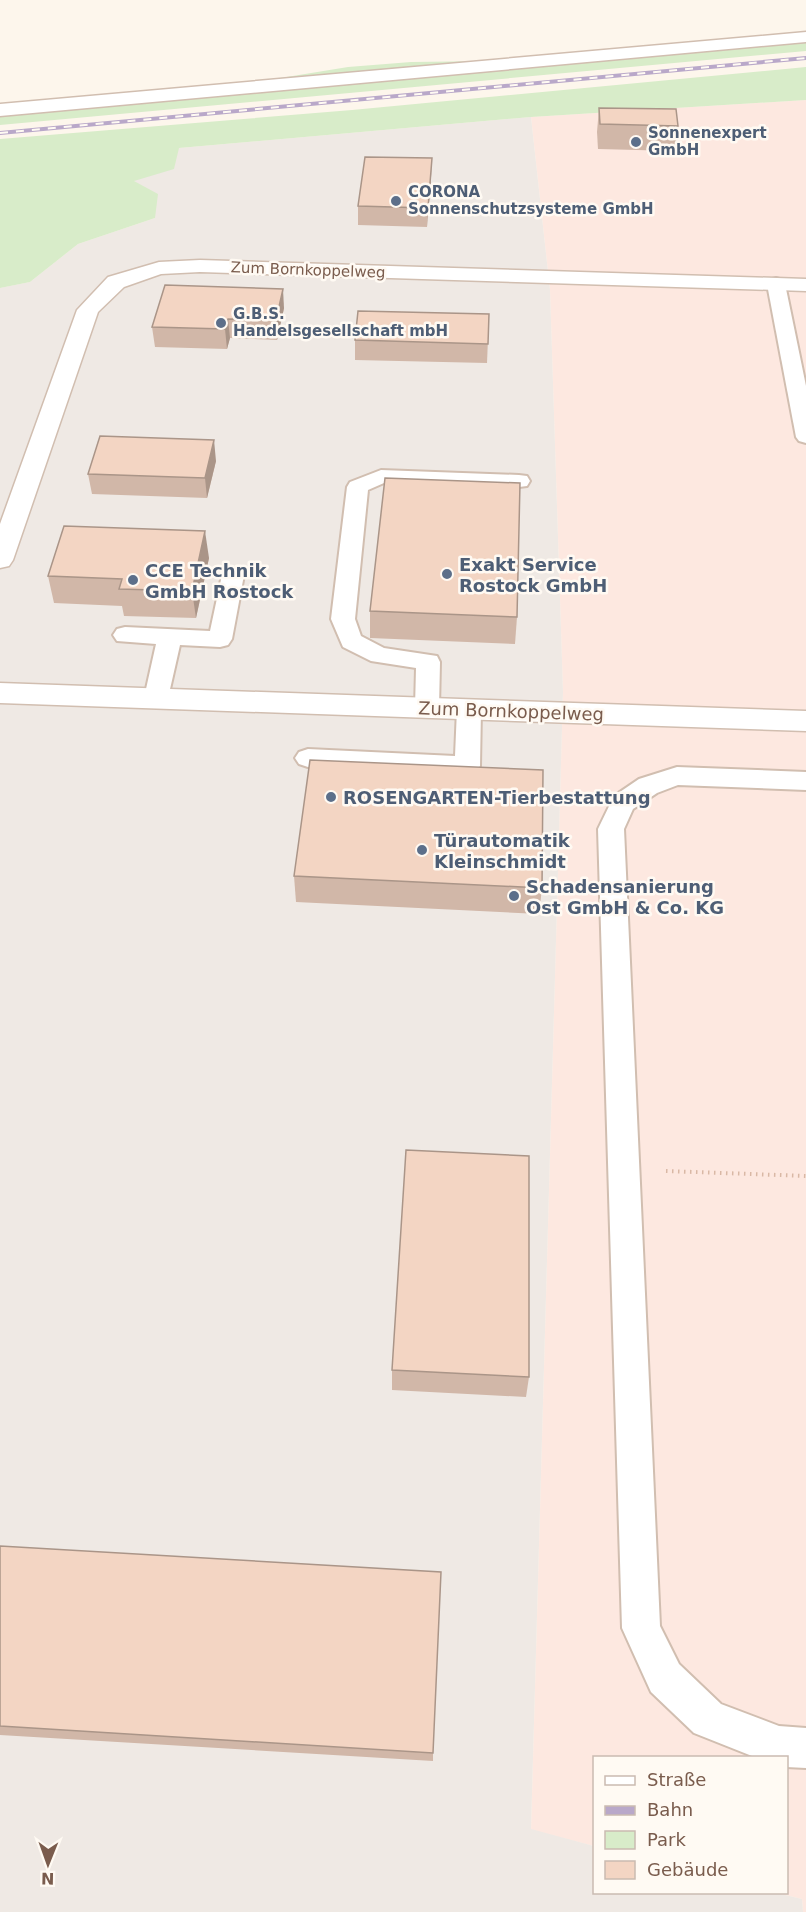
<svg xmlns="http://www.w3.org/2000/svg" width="806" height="1912" font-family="'DejaVu Sans',sans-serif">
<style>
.commercial{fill:#fde8e0}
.industrial{fill:#efe9e4}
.green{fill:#d8ecc9}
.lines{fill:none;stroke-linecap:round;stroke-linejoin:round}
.service-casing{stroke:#d1beb0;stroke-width:4}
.minor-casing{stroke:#d1beb0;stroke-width:3}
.path{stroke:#d9b8a5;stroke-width:4;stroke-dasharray:1.5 4.5;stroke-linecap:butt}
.service{fill:#fff;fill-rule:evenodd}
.minor{fill:#fff;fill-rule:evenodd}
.rail-casing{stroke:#b9a8c9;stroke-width:4}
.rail{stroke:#fffaf3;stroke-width:2;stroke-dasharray:8;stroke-linecap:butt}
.wall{fill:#d1b7a8}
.shaded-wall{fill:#aa9588}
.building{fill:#f3d5c3;stroke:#aa9588;stroke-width:1.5}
.service-dot{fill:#5c6f8a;stroke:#fffaf3;stroke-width:2}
.labels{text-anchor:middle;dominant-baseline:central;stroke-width:5;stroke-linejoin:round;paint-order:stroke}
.far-service-label{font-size:15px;font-weight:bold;fill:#4e5e75;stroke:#fffaf3;text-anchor:start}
.far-street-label{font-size:15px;fill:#7a5c4d;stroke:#fffaf3}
.service-label{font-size:18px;font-weight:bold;fill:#4e5e75;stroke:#fffaf3;text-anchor:start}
.street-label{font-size:18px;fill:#7a5c4d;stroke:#fffaf3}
</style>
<rect width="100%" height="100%" fill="#fdf6ec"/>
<!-- commercial -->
<polygon class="commercial" points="806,100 806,1912 803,1912 802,1899 777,1893 786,1892 786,1758 594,1758 594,1846 531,1830 563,692 550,290 531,117"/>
<!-- industrial -->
<polygon class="industrial" points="531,117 550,290 563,692 531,1829 594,1846 594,1892 777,1893 802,1899 803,1912 0,1912 0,288 30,282 78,244 155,218 134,181 179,148"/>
<!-- green -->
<g class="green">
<polygon points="806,32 806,51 0,125 0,105 262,81 348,67 411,62 489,61"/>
<polygon points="806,67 806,100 531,117 179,148 174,169 134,181 158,194 155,218 78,244 30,282 0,288 0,139 352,110"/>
</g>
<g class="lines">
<defs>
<g id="service">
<polygon points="776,278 783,280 785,284 806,386 806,443 799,441 796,437 767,284 769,280"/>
<polygon points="381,470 519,475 527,476 530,481 527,486 519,487 384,483 368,490 355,619 361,636 384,648 437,656 440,662 439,708 436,714 427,717 418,714 415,708 416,668 371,661 343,647 331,619 347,487 350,482"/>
<polygon points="233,568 241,570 244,575 232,639 228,645 220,647 180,645 168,698 165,704 156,706 147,704 144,698 156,644 117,641 113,635 117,629 125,627 210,631 222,575 225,570"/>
<polygon points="469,700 478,703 481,709 480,766 476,772 467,775 308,767 299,764 295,758 299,752 308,749 455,756 457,709 460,703"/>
<polygon points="677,767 806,772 806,790 678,785 657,793 633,809 624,829 660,1626 679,1664 721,1704 779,1726 806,1728 806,1768 786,1767 786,1758 757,1758 694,1733 651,1692 622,1628 598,829 614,796 639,779"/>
</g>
<g id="minor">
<polygon points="806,32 806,42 0,116 0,104"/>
<polygon points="200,260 806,279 806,291 200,272 161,274 124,287 98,312 13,560 9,566 0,568 0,524 77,310 108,277 159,262"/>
<polygon points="0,683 806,711 806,731 0,703"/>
</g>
</defs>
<!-- service casing -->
<use href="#service" class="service-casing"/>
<!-- minor casing -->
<use href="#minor" class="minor-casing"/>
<!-- path -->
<polyline class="path" points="666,1171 806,1176"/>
<!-- service -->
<use href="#service" class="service"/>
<!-- minor -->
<use href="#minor" class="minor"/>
<defs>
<polyline id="rail" points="0,133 806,58"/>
</defs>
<!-- rail casing -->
<use href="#rail" class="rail-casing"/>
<!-- rail -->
<use href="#rail" class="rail"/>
</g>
<!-- wall -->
<g class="wall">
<polygon points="599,108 678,126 675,151 598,149 597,132"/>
<polygon points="431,177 427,227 358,225 358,206"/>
<polygon points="284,308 277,340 230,338 227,349 155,347 152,327"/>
<polygon points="489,314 487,363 355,360 355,340"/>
<polygon points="216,461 207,498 92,494 88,474"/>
<polygon points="209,558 196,618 124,616 122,606 54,603 48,576"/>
<polygon points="370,611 517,617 515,644 370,638"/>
<polygon points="294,876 542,888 539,914 296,902"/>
<polygon points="392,1370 529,1377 526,1397 392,1390"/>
<polygon points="0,1546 433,1753 433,1761 0,1735"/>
</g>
<!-- shaded-wall -->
<g class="shaded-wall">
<polygon points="432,158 431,177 427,227 428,208"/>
<polygon points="283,289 284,308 277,340 276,320"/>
<polygon points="228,319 230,338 227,349 225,329"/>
<polygon points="214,440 216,461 207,498 205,478"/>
<polygon points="205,531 209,558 196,618 192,591"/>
</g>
<!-- building -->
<g class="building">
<polygon points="599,108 676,109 678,126 600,124"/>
<polygon points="365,157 432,158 428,208 358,206"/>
<polygon points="165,285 283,289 276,320 228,319 225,329 152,327"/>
<polygon points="358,311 489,314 488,344 355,340"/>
<polygon points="100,436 214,440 205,478 88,474"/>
<polygon points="385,478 520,483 517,617 370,611"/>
<polygon points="64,526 205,531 192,591 119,589 122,579 48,576"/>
<polygon points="310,760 543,770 542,888 294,876"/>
<polygon points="406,1150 529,1156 529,1377 392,1370"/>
<polygon points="0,1546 441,1572 433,1753 0,1726"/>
</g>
<!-- markers -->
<g class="service-dot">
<circle cx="636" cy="142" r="6"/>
<circle cx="396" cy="201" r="6"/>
<circle cx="221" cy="323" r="6"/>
<circle cx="447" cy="574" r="6"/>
<circle cx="133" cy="580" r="6"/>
<circle cx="331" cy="797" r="6"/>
<circle cx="422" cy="850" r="6"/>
<circle cx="514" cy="896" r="6"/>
</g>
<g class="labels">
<!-- far-service labels -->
<g class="far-service-label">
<text x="648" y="133">Sonnenexpert<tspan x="648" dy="17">GmbH</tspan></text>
<text x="408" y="192">CORONA<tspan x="408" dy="17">Sonnenschutzsysteme GmbH</tspan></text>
<text x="233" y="314">G.B.S.<tspan x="233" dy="17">Handelsgesellschaft mbH</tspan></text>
</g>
<!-- far-street labels -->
<g class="far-street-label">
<text transform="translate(308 270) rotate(2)">Zum Bornkoppelweg</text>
</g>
<!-- service labels -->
<g class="service-label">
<text x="459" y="564">Exakt Service<tspan x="459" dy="21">Rostock GmbH</tspan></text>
<text x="145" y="570">CCE Technik<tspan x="145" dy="21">GmbH Rostock</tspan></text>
<text x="343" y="797">ROSENGARTEN-Tierbestattung</text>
<text x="434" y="840">Türautomatik<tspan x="434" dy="21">Kleinschmidt</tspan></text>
<text x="526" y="886">Schadensanierung<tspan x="526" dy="21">Ost GmbH &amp; Co. KG</tspan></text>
</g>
<!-- street labels -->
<g class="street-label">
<text transform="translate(511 711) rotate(2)">Zum Bornkoppelweg</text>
</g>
</g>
<!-- legend -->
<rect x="593" y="1756" width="195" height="138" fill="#fffaf3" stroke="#cabbb1" stroke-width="1.5"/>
<rect x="605" y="1776" width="30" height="9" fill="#ffffff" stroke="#cabbb1" stroke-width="1.5"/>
<text x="647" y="1786" font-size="18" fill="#7a5c4d">Straße</text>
<rect x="605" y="1806" width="30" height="9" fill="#b9a8c9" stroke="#cabbb1" stroke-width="1.5"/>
<text x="647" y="1816" font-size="18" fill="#7a5c4d">Bahn</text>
<rect x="605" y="1831" width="30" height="18" fill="#d8ecc9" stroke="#cabbb1" stroke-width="1.5"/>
<text x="647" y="1846" font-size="18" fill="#7a5c4d">Park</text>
<rect x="605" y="1861" width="30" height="18" fill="#f3d5c3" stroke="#cabbb1" stroke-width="1.5"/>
<text x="647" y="1876" font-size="18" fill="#7a5c4d">Gebäude</text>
<!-- north arrow -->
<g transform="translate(48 1864) rotate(181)" stroke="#fffaf3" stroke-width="4.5" paint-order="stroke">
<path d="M0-4.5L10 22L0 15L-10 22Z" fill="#7a5c4d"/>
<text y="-9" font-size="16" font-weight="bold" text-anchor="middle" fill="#7a5c4d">N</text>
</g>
</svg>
